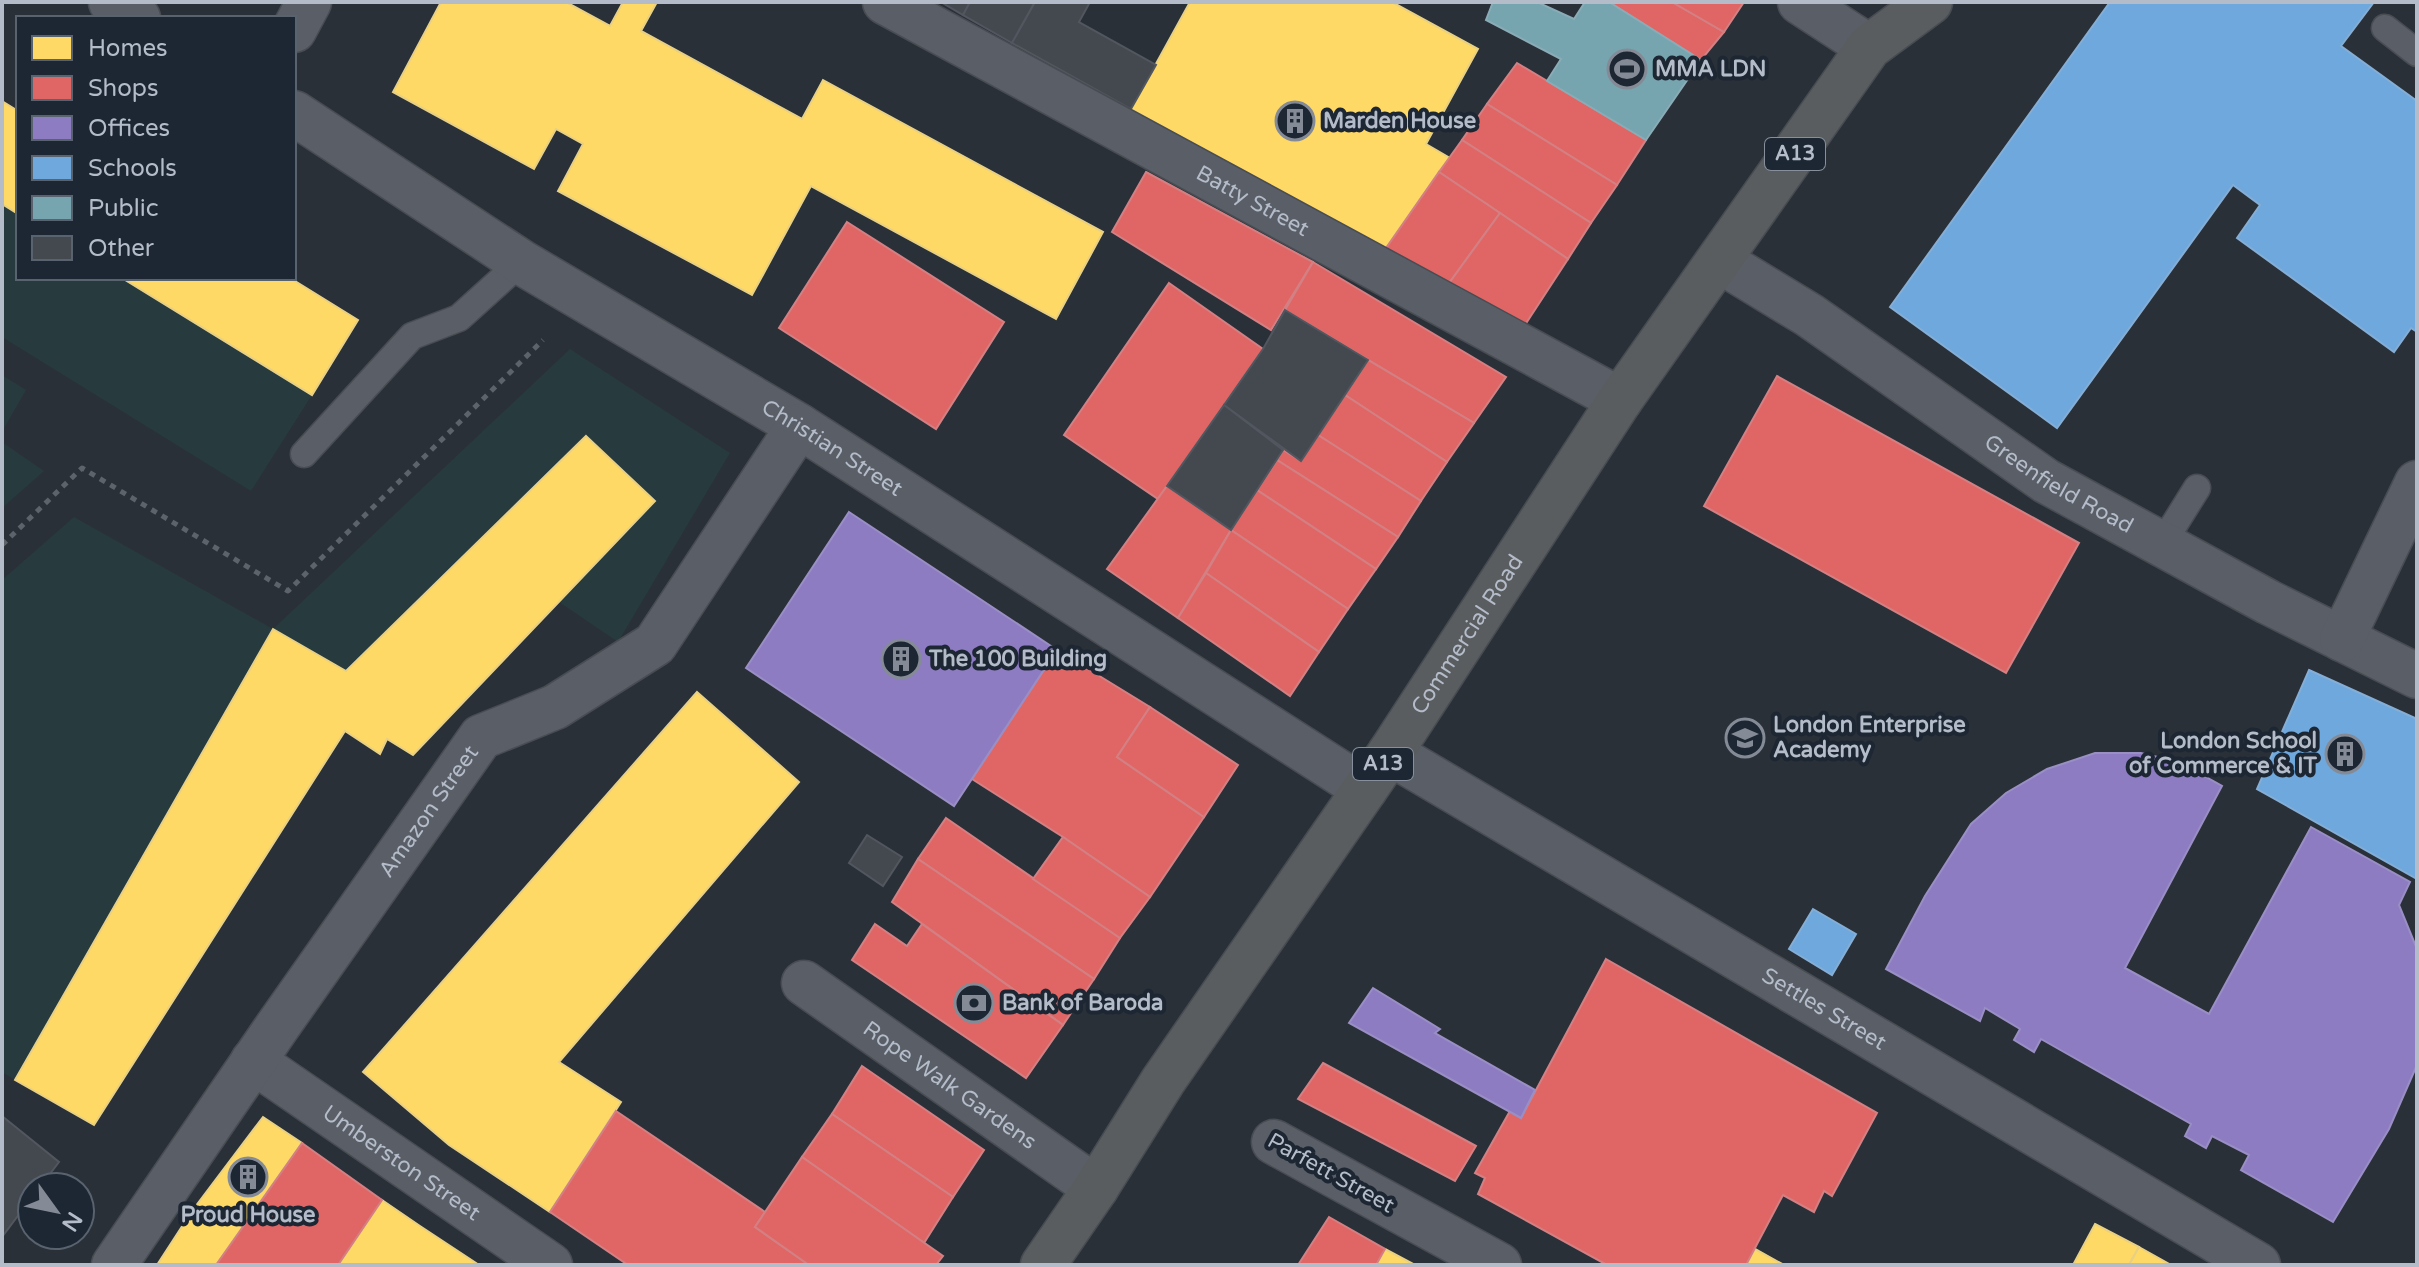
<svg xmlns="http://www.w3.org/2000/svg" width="2419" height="1267" font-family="'Varela Round',sans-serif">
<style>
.green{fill:#273a3e}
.homes{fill:#ffd966;stroke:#e8d084;stroke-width:2}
.shops{fill:#e06666;stroke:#d38084;stroke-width:2}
.offices{fill:#8e7cc3;stroke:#998fc5;stroke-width:2}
.schools{fill:#6fa8dc;stroke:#84aed6;stroke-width:2}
.public{fill:#76a5af;stroke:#89acb7;stroke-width:2}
.building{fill:#444950;stroke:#52575f;stroke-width:2}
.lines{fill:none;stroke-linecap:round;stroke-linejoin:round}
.lane-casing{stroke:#484c53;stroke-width:29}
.street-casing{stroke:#484c53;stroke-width:47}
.highway-casing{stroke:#474c53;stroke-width:47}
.path{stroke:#5d636a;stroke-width:5;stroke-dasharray:6 6;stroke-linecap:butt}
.lane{stroke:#5a5e66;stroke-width:26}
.street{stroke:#5a5e66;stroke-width:44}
.highway{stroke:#5a5d60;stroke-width:44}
.labels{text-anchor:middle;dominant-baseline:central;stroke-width:8;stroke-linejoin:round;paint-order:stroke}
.shield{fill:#1d2633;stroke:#878f9c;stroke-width:2}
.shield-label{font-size:20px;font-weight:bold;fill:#b4bcc9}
.poi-label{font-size:22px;font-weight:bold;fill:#b4bcc9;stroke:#1d2633;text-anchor:start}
.street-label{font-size:22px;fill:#b4bcc9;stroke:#1d2633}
</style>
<rect width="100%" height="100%" fill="#2a3038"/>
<!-- green -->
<g class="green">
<polygon points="2,204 18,214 18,278 122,278 312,395 251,491 2,337"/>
<polygon points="570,349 730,453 618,642 559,602 655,501 586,437 346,671 273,630 15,1080 2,1072 2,580 74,517 273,629"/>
<polygon points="2,375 26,390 2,432"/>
<polygon points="2,442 44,471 2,508"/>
</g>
<!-- homes -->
<g class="homes">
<polygon points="441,2 566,2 610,26 623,2 657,2 641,31 802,119 823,80 1103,232 1056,319 811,186 752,295 558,191 583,144 556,129 534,169 393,92"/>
<polygon points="1190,2 1392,2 1478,49 1426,144 1450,158 1384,251 1131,109"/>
<polygon points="2,101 18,111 18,214 2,204"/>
<polygon points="122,278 290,278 358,320 312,395"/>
<polygon points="586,436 655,501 413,755 387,739 380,754 345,731 94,1125 15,1080 273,629 346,671"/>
<polygon points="697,692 799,782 559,1062 621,1102 550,1212 449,1145 363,1072"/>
<polygon points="263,1117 302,1143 216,1265 157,1265 192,1211"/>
<polygon points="382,1200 420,1226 479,1265 338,1265"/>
<polygon points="2095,1224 2139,1247 2129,1265 2073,1265"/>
<polygon points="2139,1247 2171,1265 2129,1265"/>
<polygon points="1385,1249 1415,1265 1376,1265"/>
<polygon points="1755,1249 1784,1265 1746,1265"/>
</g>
<!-- shops -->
<g class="shops">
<polygon points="1609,2 1672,2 1724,32 1701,60"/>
<polygon points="1672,2 1744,2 1724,32"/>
<polygon points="1517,63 1646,140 1617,185 1487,104"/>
<polygon points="1487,104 1617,185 1591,223 1462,140"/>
<polygon points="1462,140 1591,223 1568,259 1439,172"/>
<polygon points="1146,172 1313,262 1271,330 1112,232"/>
<polygon points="1439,172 1500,213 1447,286 1384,251"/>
<polygon points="1500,213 1568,259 1523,328 1447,286"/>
<polygon points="847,222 1004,322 936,429 779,328"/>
<polygon points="1313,262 1506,377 1474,423 1285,310"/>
<polygon points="1169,283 1263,349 1158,499 1064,435"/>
<polygon points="1368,360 1474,423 1447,462 1345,395"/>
<polygon points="1777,376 2079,543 2006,673 1704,506"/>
<polygon points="1345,395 1447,462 1421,501 1318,435"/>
<polygon points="1318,435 1421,501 1398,537 1277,460 1283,450 1301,461"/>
<polygon points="1277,460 1398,537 1376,569 1257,490"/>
<polygon points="1167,486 1231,530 1178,618 1107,569"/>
<polygon points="1257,490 1376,569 1348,609 1231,530"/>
<polygon points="1231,530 1348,609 1319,652 1206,573"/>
<polygon points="1206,573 1319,652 1290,696 1178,618"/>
<polygon points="1057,650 1150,707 1117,757 1204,817 1150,897 1063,837 972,779"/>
<polygon points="1150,707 1238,765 1204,817 1117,757"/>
<polygon points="946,818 1120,938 1094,979 918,859"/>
<polygon points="1063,837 1150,897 1120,938 1033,879"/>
<polygon points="918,859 1094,979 1063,1025 892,902"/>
<polygon points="875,924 907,946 922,924 1063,1025 1026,1078 852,960"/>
<polygon points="1606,959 1877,1113 1832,1196 1824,1191 1814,1212 1783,1195 1746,1265 1607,1265 1478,1194 1485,1178 1475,1173 1510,1111 1521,1118"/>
<polygon points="1323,1063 1476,1146 1455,1181 1298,1099"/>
<polygon points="862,1066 984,1150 953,1197 832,1114"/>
<polygon points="616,1111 765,1212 755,1227 809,1265 628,1265 550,1212"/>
<polygon points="832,1114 953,1197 924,1243 802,1157"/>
<polygon points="302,1143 382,1200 338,1265 216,1265"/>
<polygon points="802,1157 943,1256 936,1265 809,1265 755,1227"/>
<polygon points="1329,1217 1385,1249 1376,1265 1298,1265"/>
</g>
<!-- offices -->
<g class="offices">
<polygon points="849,512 1057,650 954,806 746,668"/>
<polygon points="2095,753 2141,753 2179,762 2222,786 2125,968 2209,1014 2311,827 2410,882 2399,905 2417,949 2417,1065 2389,1129 2333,1222 2241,1170 2249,1155 2212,1136 2206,1148 2185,1136 2191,1124 2041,1039 2034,1052 2014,1040 2020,1029 1985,1008 1980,1021 1886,969 1925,896 1971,824 2006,793 2047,769"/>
<polygon points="1373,988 1440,1029 1435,1033 1535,1090 1521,1118 1349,1023"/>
</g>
<!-- schools -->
<g class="schools">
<polygon points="2110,2 2374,2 2341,46 2417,101 2417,332 2411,328 2394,352 2237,238 2260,205 2233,185 2057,428 1890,307"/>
<polygon points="2309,670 2417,719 2417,879 2257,789"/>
<polygon points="1813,909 1856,934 1832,975 1789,949"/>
</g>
<!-- public -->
<polygon class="public" points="1493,2 1537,2 1574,19 1585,2 1609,2 1701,60 1646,140 1547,81 1561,59 1486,20"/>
<!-- building -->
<g class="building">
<polygon points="941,2 970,2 963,15"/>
<polygon points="970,2 1035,2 1012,43 963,15"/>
<polygon points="1035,2 1090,2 1079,22 1156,65 1131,109 1012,43"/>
<polygon points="1285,310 1368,360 1301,461 1224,405 1263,349"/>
<polygon points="1224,405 1283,450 1231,530 1167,486"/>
<polygon points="867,835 902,857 883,886 849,863"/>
<polygon points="2,1116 59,1162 40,1187 32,1187 32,1197 2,1237"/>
</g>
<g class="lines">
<defs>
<g id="lane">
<polyline points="2385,28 2417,53"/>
<polyline points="304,454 412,336 459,318 521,262"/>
<polyline points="2162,544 2197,488"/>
</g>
<g id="street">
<polyline points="111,2 138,18"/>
<path id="s1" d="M885 2 1620 400"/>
<polyline points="1800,2 1869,47"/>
<polyline points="294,30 309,2"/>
<path id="s2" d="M294 113 521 262 799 426 1365 789"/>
<path id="s3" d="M1720 261 1809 315 2046 481 2268 602 2417 676"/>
<polyline points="2342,639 2417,483"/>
<path id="s4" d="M1390 753 2258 1265"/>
<path id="s5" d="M804 983 1096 1188"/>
<path id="s6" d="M253 1061 550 1265"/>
<polyline points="1274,1142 1499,1265"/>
<path id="s7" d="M114 1265 277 1027 481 737 555 707 655 644 799 426"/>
</g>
<g id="highway">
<path id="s8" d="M1043 1265 1096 1188 1163 1081 1390 753 1620 400 1869 47 1930 2"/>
</g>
</defs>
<!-- lane casing -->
<use href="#lane" class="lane-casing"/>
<!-- street casing -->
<use href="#street" class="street-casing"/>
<!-- highway casing -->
<use href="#highway" class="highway-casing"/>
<!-- path -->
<polyline class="path" points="2,545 82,468 288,591 543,340"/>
<!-- lane -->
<use href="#lane" class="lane"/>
<!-- street -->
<use href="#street" class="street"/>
<!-- highway -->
<use href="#highway" class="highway"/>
</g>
<!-- icons -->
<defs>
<symbol id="stadium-ring" viewBox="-11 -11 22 22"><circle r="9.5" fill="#1d2633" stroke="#848b96" stroke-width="1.5"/><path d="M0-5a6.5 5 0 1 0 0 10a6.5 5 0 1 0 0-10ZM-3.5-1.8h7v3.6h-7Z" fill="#848b96"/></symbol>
<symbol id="building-ring" viewBox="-11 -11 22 22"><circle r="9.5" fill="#1d2633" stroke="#848b96" stroke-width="1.5"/><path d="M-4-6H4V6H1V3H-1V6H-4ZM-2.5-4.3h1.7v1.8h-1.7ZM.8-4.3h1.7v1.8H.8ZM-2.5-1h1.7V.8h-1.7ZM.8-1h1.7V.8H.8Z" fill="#848b96"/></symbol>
<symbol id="school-ring" viewBox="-11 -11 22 22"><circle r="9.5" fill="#1d2633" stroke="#848b96" stroke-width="1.5"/><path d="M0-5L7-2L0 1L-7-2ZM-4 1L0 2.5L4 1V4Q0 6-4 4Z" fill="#848b96"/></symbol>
<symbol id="bank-ring" viewBox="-11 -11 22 22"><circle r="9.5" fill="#1d2633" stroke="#848b96" stroke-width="1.5"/><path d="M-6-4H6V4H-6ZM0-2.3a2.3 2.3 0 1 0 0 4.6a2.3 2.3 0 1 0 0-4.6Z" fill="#848b96"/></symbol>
</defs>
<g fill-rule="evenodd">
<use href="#stadium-ring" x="1605" y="47" width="44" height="44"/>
<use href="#building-ring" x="1273" y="99" width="44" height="44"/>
<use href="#building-ring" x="879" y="637" width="44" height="44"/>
<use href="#school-ring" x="1723" y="716" width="44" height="44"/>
<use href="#building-ring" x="2323" y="732" width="44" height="44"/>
<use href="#bank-ring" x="952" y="981" width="44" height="44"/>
<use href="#building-ring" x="226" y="1155" width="44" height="44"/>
</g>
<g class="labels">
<!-- shield labels -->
<g class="shield">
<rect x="1765" y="138" width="60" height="32" rx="6"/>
<rect x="1353" y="748" width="60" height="32" rx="6"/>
</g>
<g class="shield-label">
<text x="1795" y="154">A13</text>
<text x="1383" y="764">A13</text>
</g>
<!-- poi labels -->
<g class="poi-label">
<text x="1655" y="69">MMA LDN</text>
<text x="1323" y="121">Marden House</text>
<text x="929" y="659">The 100 Building</text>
<text x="1773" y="725">London Enterprise<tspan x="1773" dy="25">Academy</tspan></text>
<text x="2317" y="741" text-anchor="end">London School<tspan x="2317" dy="25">of Commerce &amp; IT</tspan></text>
<text x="1002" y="1003">Bank of Baroda</text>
<text x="248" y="1215" text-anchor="middle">Proud House</text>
</g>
<!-- street labels -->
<g class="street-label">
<text stroke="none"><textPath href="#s1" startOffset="418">Batty Street</textPath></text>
<text stroke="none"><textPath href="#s2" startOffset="634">Christian Street</textPath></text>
<text stroke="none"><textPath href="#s3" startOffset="406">Greenfield Road</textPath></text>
<text stroke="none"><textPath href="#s8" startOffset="760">Commercial Road</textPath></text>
<text stroke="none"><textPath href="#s7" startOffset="552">Amazon Street</textPath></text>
<text stroke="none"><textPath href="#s4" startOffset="504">Settles Street</textPath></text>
<text stroke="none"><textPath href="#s5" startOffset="178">Rope Walk Gardens</textPath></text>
<text stroke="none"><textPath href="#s6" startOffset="180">Umberston Street</textPath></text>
<text transform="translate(1331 1173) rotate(29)">Parfett Street</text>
</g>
</g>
<!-- border -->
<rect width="2419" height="1267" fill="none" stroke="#b4bcc9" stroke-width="8"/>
<!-- legend -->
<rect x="16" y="16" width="280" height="264" fill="#1d2633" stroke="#59626f" stroke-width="2"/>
<rect x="32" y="36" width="40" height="24" fill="#ffd966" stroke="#59626f" stroke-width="2"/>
<text x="88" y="56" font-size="24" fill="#b4bcc9">Homes</text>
<rect x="32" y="76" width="40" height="24" fill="#e06666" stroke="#59626f" stroke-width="2"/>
<text x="88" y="96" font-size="24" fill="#b4bcc9">Shops</text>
<rect x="32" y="116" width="40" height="24" fill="#8e7cc3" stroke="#59626f" stroke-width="2"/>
<text x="88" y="136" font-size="24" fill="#b4bcc9">Offices</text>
<rect x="32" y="156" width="40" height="24" fill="#6fa8dc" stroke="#59626f" stroke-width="2"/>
<text x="88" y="176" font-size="24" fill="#b4bcc9">Schools</text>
<rect x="32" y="196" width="40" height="24" fill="#76a5af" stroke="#59626f" stroke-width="2"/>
<text x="88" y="216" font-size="24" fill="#b4bcc9">Public</text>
<rect x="32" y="236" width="40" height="24" fill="#444950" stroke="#59626f" stroke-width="2"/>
<text x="88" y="256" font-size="24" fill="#b4bcc9">Other</text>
<!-- north arrow -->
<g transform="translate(56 1211) rotate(123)"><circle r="38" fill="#1d2633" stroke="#59626f" stroke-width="2"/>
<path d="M0-6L14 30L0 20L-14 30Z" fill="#848b96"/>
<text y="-12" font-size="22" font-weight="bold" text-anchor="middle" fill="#b4bcc9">N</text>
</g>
</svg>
